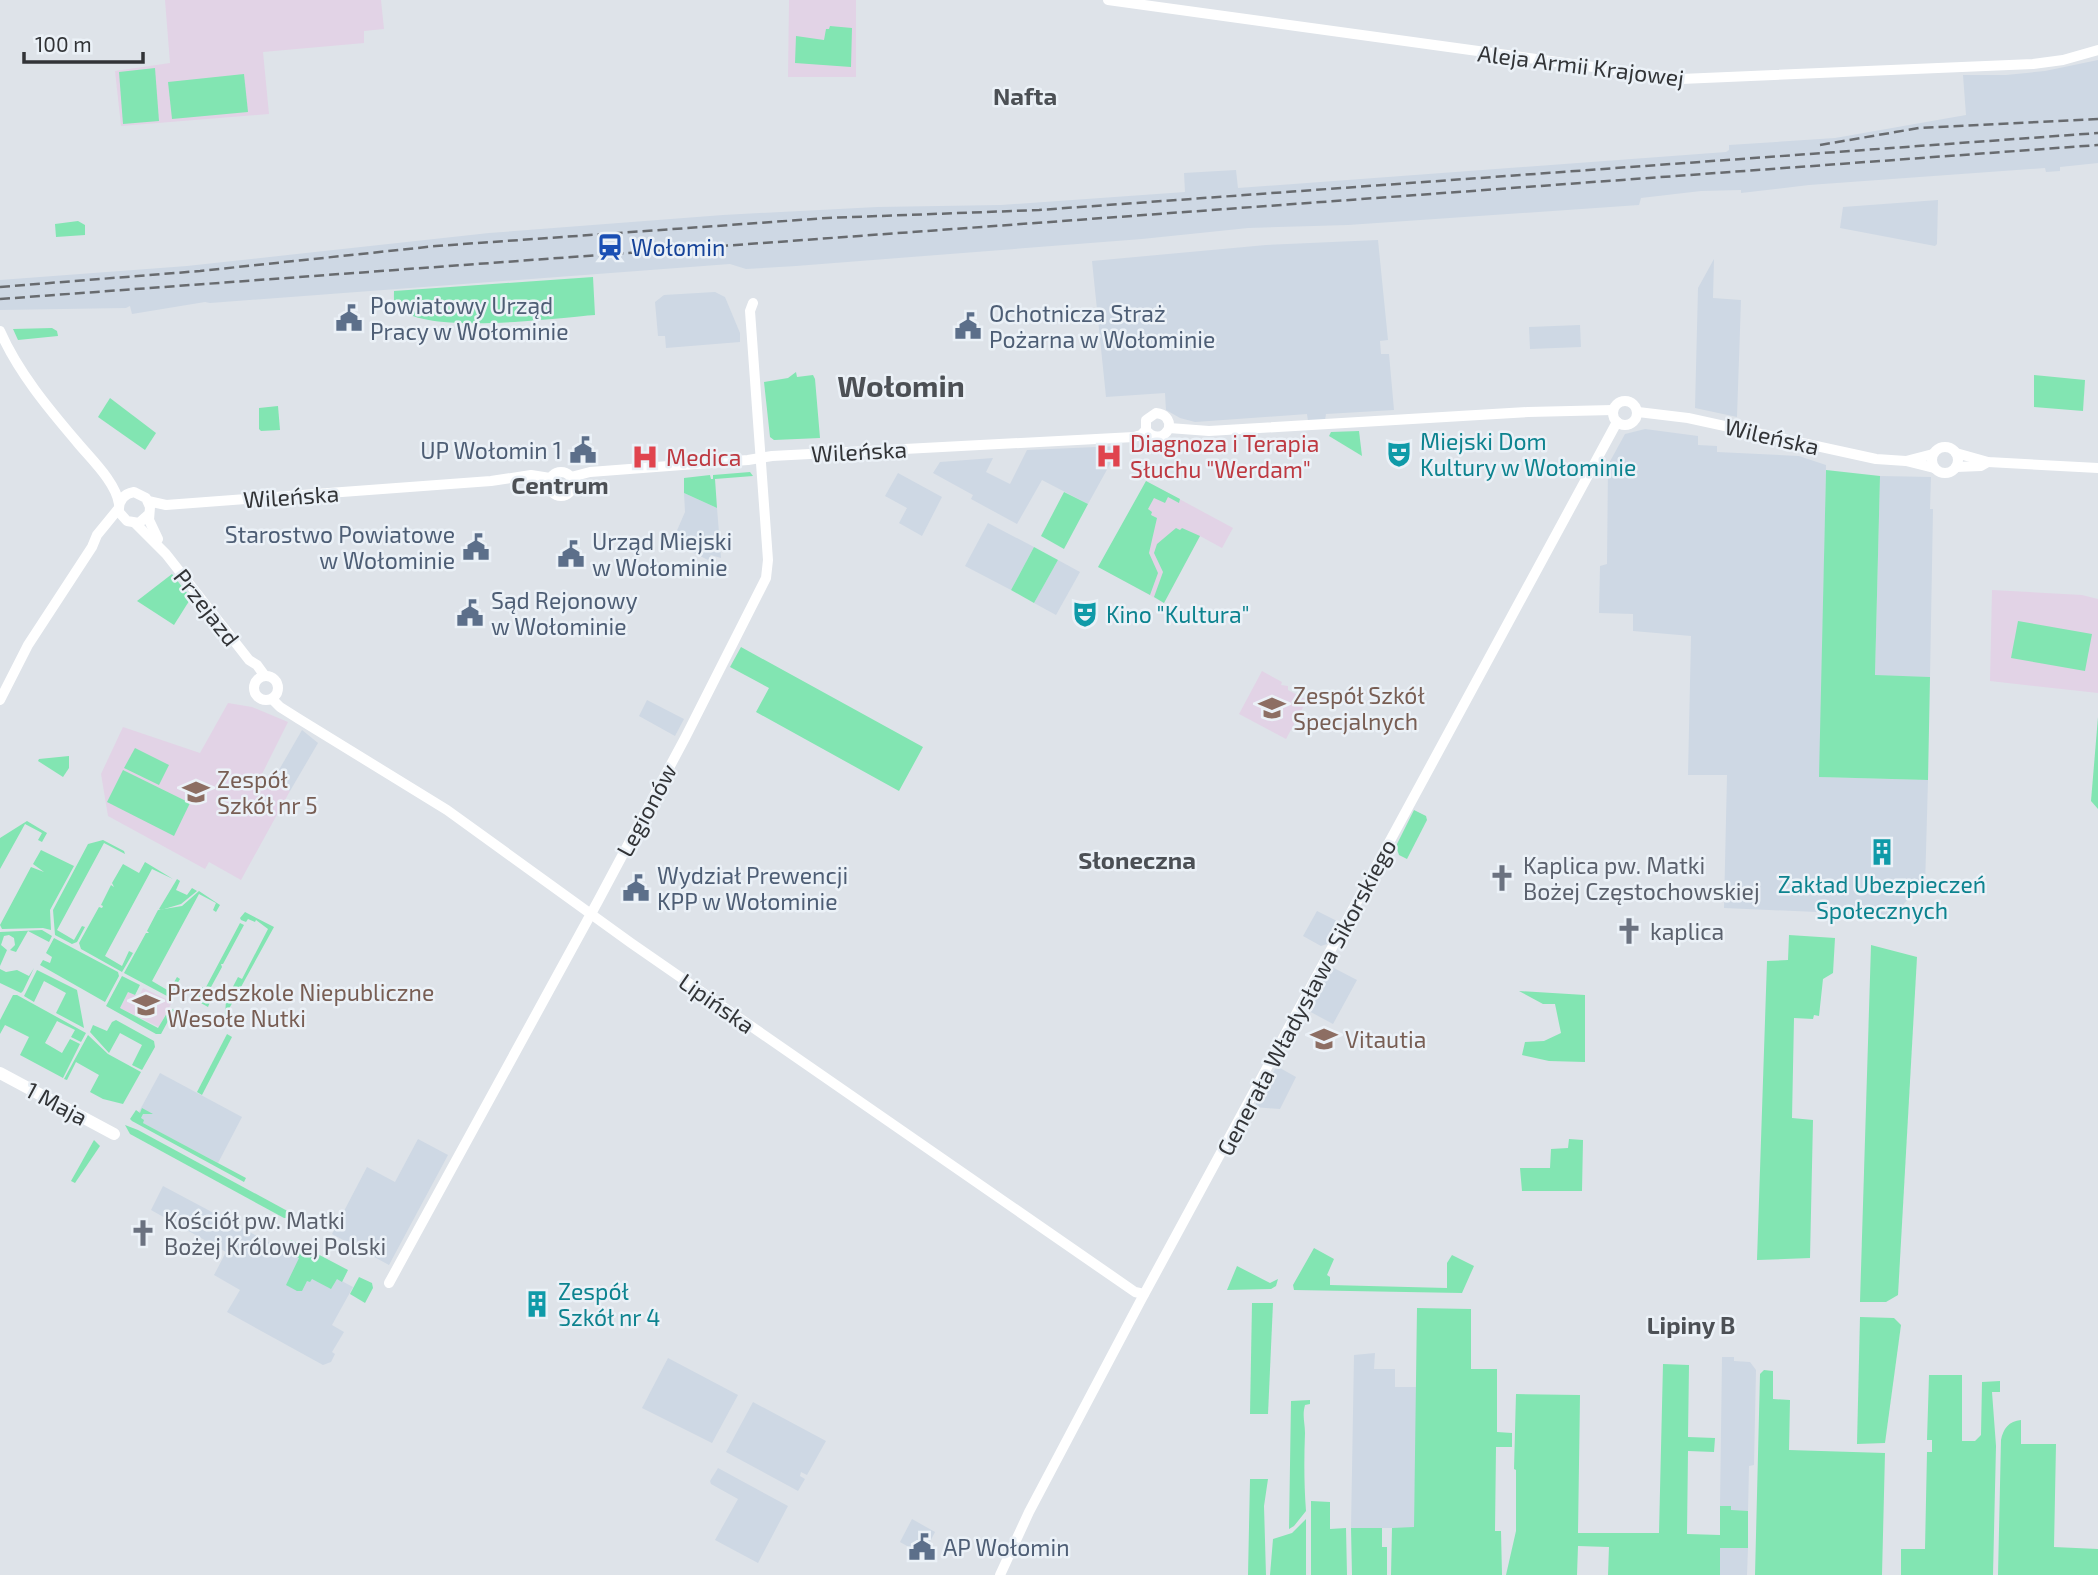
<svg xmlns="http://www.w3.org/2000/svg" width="2098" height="1575" font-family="'Exo 2',sans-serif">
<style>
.built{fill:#ced8e4}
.education{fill:#e2d3e6}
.green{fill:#82e5b2}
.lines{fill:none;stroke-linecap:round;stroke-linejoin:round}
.minor{stroke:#fff;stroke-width:10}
.major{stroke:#fff;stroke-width:12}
.rail{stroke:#686b6f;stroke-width:2.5;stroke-dasharray:10 5;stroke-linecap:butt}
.labels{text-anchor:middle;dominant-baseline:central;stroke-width:5;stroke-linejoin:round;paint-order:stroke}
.street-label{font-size:23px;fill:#323437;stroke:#ebf1f7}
.transit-label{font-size:23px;fill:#164399;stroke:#ebf1f7;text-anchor:start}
.service-label{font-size:23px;fill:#4e5e75;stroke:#ebf1f7;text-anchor:start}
.culture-label{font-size:23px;fill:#0d838f;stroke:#ebf1f7;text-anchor:start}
.health-label{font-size:23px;fill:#be3a42;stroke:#ebf1f7;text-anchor:start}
.education-label{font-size:23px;fill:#785e54;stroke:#ebf1f7;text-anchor:start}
.worship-label{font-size:23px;fill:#5b616d;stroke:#ebf1f7;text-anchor:start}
.neighbourhood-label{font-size:24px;font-weight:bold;fill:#4c5055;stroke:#ebf1f7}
.district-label{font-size:30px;font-weight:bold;fill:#4c5055;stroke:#ebf1f7}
</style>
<rect width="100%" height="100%" fill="#dee3e9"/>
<!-- built -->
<g class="built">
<polygon points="2098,60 2098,163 2060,167 2060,171 2046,172 2045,168 1809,185 1741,193 1741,190 1701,191 1641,198 1639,205 1348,225 1248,228 1142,239 796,266 746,269 730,264 210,303 205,302 132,314 130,306 126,308 0,310 0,280 187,266 489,233 723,215 877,207 1001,205 1185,192 1184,173 1236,170 1238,188 1726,152 1729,150 1729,145 1835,138 1966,115 1963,75 2006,75 2045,71"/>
<polygon points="1938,200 1937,244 1935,246 1840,228 1843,207"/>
<polygon points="1378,240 1388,340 1380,341 1381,354 1389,354 1394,410 1326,414 1325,420 1308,421 1307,414 1195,422 1180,418 1166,410 1165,393 1106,397 1092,261 1266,245"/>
<polygon points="1714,259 1713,298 1741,300 1737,417 1695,408 1698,288"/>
<polygon points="715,292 725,297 740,333 740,342 666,348 665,336 658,336 655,302 664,295"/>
<polygon points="1580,325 1581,347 1530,349 1529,327"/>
<polygon points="1645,429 1698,436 1698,445 1717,446 1717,452 1799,456 1826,465 1820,777 1928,780 1925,887 1919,887 1893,916 1817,907 1817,912 1724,908 1727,775 1688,775 1691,636 1633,631 1633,614 1599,613 1600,566 1607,564 1608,465 1625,434"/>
<polygon points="1120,446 1088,504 1042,480 1017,524 971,499 973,495 933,473 940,462 993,458 986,472 1010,484 1027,450"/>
<polygon points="898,473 942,497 922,536 899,523 907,508 885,496"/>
<polygon points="1880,476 1931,477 1930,509 1933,509 1930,677 1875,676"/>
<polygon points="684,493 717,508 721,558 711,555 708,560 672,542 685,512"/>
<polygon points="988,523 1034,547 1011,590 965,566"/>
<polygon points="1058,560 1080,572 1056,615 1034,603"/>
<polygon points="647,700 684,719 675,736 639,716"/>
<polygon points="302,730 318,743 290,791 272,782"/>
<polygon points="1317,911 1339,922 1327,944 1321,946 1303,936"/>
<polygon points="1330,966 1357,980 1333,1024 1307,1010"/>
<polygon points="1280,1068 1296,1077 1280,1109 1254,1107 1275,1069"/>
<polygon points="160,1073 242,1117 218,1163 135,1119"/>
<polygon points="418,1139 448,1155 389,1265 332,1234 367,1167 395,1182"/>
<polygon points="163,1186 353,1287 332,1325 344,1332 332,1352 335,1354 331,1362 323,1365 227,1312 240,1290 214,1275 226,1252 151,1210"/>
<polygon points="1375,1353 1374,1369 1395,1369 1395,1387 1417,1387 1414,1528 1351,1528 1354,1355"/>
<polygon points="1722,1357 1734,1357 1734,1361 1750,1362 1756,1370 1754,1465 1749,1466 1748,1511 1731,1511 1730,1506 1720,1506"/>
<polygon points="668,1358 738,1395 712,1443 642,1408"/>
<polygon points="753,1402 826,1441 807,1475 801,1472 800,1476 805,1479 798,1491 726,1452"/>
<polygon points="718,1468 788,1506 758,1563 715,1540 738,1499 711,1484 710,1481"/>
<polygon points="912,1519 935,1532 923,1555 900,1542"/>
<polygon points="1720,1548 1748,1548 1747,1575 1720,1575"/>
</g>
<!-- education -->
<g class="education">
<polygon points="165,0 381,0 384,29 364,31 364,43 263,52 269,114 121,126 115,71 170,63"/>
<polygon points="789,0 856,0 856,77 788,77"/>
<polygon points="1146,481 1233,528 1222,548 1200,536 1164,603 1099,567 1127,520"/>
<polygon points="1992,590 2082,595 2098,599 2098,693 1990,681"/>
<polygon points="1262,671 1282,682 1281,685 1288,686 1288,690 1307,700 1286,739 1239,714"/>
<polygon points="228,703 252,707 288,722 261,776 290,791 241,880 209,862 205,869 108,816 101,774 123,727 200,753"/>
<polygon points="143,988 172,1002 159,1027 120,1008 128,992 139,997"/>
</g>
<!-- green -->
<g class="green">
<polygon points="830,26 852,28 851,67 795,63 796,36 824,40 826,29 829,29"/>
<polygon points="155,68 159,121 123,124 119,72"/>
<polygon points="244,74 248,112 172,119 168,82"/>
<polygon points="78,221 85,225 85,235 56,237 55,224"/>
<path d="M593 277 595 315C554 318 426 336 397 307 393 302 394 296 394 291Z"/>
<polygon points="52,328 57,331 58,336 18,340 13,329"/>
<polygon points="796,372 797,377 813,375 815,379 820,438 774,440 770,437 764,382 788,378"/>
<polygon points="2034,375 2085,380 2083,411 2034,407"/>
<polygon points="110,398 156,433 145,450 98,417"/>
<polygon points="278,406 280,430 261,431 259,429 259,408"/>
<polygon points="1359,431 1362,456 1329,436 1331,432"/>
<polygon points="1826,470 1880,476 1875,675 1930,677 1928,780 1819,777"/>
<polygon points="750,472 753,476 715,479 717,508 684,493 684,478 710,475 711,479 713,479 713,475"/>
<polygon points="1146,481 1180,499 1179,503 1168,497 1165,503 1154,498 1148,509 1152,512 1151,515 1157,518 1149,553 1158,573 1150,595 1098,567"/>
<polygon points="1064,492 1088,504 1064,549 1041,536"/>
<polygon points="1176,528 1180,530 1182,528 1200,536 1164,603 1154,597 1163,572 1154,553 1157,544"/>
<polygon points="1034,547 1058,560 1034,603 1011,590"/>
<polygon points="172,574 191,598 174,625 137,601"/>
<polygon points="2018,621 2092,634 2085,671 2011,658"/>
<polygon points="741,647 923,747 899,791 756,712 769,688 730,667"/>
<polygon points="2098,717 2098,809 2091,801"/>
<polygon points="135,748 169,765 159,785 124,768"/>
<polygon points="69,756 69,768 63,777 38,761 39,759"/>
<polygon points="123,770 190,803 174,836 107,802"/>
<polygon points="1414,810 1426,816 1427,820 1407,859 1399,855 1396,846"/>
<polygon points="27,821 47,833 42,842 38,840 42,833 25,824 0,869 0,838"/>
<polygon points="103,840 124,851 125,854 104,843 57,930 74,940 82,926 85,927 77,942 72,944 55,935 53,910 88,844"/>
<polygon points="41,850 74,866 50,910 51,930 43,928 2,929 0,925 31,867 44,872 33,864"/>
<polygon points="145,862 173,879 152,869 105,956 122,966 129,951 133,953 122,972 81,949 79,943 99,907 102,908 103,906 101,905 111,885 114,887 112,883 123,864 139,873"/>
<polygon points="177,879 180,881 176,890 187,895 192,888 197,891 181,904 161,910 159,909"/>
<polygon points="199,891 220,905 216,912 213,910 216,903 199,894 152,981 169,991 177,977 180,979 172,993 167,996 124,973 146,933 149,933 147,931 158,910 182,906"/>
<polygon points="245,912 274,927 225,1016 226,1000 238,977 242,979 268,929 256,920 255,922 248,919 246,922 241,920 240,918"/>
<polygon points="240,923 244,925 223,964 221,964 222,967 205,998 210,1002 208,1007 199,1002 197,995 202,987 205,989"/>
<polygon points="42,930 52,936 49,942 28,931 16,952 10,950 15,945 14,938 9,935 4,936 1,945 7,950 0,966 0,932"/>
<polygon points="1789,935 1835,938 1833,973 1823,979 1819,1016 1814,1015 1813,1019 1794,1018 1792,1118 1813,1120 1810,1258 1757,1260 1767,961 1788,960"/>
<polygon points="54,938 118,972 119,976 105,1002 40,965 43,960 50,963 52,957 46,953"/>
<polygon points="1871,945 1917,957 1898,1295 1886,1302 1860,1302"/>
<polygon points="34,968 23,991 21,993 0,983 0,969 6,972 17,970 29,976"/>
<polygon points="37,970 77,990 84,1028 56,1013 66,993 44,981 34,1002 24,996"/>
<polygon points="122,976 140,985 135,995 128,992 120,1008 158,1028 170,1008 174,1010 161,1034 156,1034 106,1006"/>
<polygon points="1519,991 1585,995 1585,1062 1549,1061 1522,1055 1525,1042 1544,1041 1561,1033 1555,1004 1543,1004"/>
<polygon points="13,995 17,995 86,1033 81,1042 71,1037 75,1030 57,1021 45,1043 62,1053 70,1039 80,1044 63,1078 20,1055 29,1037 5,1025 0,1034 0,1020"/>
<polygon points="116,1020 154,1041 155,1047 142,1070 132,1065 142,1045 120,1033 109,1053 90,1032 93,1025 107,1031 112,1022"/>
<polygon points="227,1034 232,1037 202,1095 197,1092"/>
<polygon points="88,1035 108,1054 141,1072 123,1104 103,1099 90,1092 99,1075 76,1062 67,1080 64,1079"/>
<polygon points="142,1108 153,1114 143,1114 141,1118 144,1120 143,1123 246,1178 244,1182 132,1121 130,1119 136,1110 140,1113"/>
<polygon points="125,1125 138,1130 293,1214 289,1218 284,1218 130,1134"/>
<polygon points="1569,1139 1583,1140 1582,1191 1522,1191 1520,1168 1550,1168 1551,1149 1568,1148"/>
<polygon points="94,1140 100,1146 75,1183 71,1181"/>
<polygon points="291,1240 348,1270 342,1282 337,1279 331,1289 312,1279 310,1282 307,1281 302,1291 297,1291 286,1285 299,1258 285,1252"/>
<polygon points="1314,1248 1334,1259 1327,1275 1330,1277 1330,1285 1447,1288 1447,1263 1452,1255 1474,1266 1462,1293 1294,1290 1293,1285"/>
<polygon points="1237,1266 1270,1283 1278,1279 1276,1286 1271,1289 1227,1290"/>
<polygon points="359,1277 372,1283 373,1288 365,1303 350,1294"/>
<polygon points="1252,1303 1273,1303 1268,1414 1250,1414"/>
<polygon points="1417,1308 1471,1309 1471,1369 1497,1369 1497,1432 1512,1433 1512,1447 1496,1447 1495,1531 1501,1531 1502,1575 1391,1575 1392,1528 1414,1527"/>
<polygon points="1860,1317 1894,1318 1901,1325 1885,1443 1857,1444"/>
<polygon points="1663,1364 1689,1365 1688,1437 1715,1438 1714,1452 1688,1451 1687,1534 1720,1535 1720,1506 1731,1506 1731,1510 1748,1511 1748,1548 1720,1548 1720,1575 1608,1575 1609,1547 1578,1546 1577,1575 1506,1575 1516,1531 1516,1470 1514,1469 1516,1394 1580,1395 1578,1533 1659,1533"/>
<polygon points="1764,1370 1773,1371 1773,1399 1790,1400 1789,1450 1885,1453 1882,1575 1755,1575 1760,1374"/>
<polygon points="1929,1375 1962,1375 1962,1441 1975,1441 1981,1435 1982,1382 2000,1381 2000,1392 1992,1392 1996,1446 1993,1575 1901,1575 1901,1549 1925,1549 1927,1452 1932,1452 1932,1440 1927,1440"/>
<path d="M1310 1400V1404L1305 1405C1302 1416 1305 1423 1305 1433 1304 1459 1304 1485 1306 1511L1294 1526 1289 1529 1291 1401Z"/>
<path d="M2021 1420V1444H2056L2054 1547 2098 1549V1575H1998L2001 1440C2003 1429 2009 1421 2021 1420Z"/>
<polygon points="1250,1479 1268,1479 1264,1506 1266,1575 1248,1575"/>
<polygon points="1311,1501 1330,1502 1330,1529 1346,1528 1347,1575 1311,1575"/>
<polygon points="1306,1519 1306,1575 1270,1575 1273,1539 1292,1533"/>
<polygon points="1351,1528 1382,1528 1382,1547 1387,1547 1387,1575 1352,1575"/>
</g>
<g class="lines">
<!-- minor -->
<g class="minor">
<polyline points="1108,0 1681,79 2033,64 2063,60 2098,50"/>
<path d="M0 331C18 372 48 408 77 442 90 458 116 482 119 504"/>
<circle cx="1625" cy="413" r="12"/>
<polyline points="1638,412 1688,418 1876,459 1906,461 1933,454"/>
<polyline points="1169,428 1209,431 1528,412 1613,410"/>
<path d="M1146 430V420L1156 413C1165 414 1170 419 1169 428"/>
<path d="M1146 430C1153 439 1164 439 1169 428"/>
<circle cx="1945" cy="460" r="13"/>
<polyline points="1956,453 1988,462 2098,468"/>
<polyline points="1906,461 1934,468"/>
<polyline points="1956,467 1981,466 1988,462"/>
<circle cx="561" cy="484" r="12"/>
<polyline points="571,477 590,472 748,460 772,456 1134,437 1141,435 1146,430"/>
<polyline points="148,501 166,505 491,481 531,475 550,478"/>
<path d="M149 514 139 523 127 521 119 512C118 501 123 494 134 492L146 498 150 507 149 520 158 539"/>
<polyline points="135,523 166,554 249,660 257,665 265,676"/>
<circle cx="266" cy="688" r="12"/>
<polyline points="272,699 280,707 299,719 447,810 631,943 1135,1292 1144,1294"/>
<polyline points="0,700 28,645 92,547 97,535 119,508"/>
<polyline points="389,1283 598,901 685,738 766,578 768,560 750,311 753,303"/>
<polyline points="1000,1575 1029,1512 1141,1300 1617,422"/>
</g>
<!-- major -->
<polyline class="major" points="0,1073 114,1134"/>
<!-- rail -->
<g class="rail">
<polyline points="1820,145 1919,128 2098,119"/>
<polyline points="0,287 200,271 436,246 730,225 827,218 1039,210 2098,133"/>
<polyline points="0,299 2098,145"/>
</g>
</g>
<!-- icons -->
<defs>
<symbol id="station-bare" viewBox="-9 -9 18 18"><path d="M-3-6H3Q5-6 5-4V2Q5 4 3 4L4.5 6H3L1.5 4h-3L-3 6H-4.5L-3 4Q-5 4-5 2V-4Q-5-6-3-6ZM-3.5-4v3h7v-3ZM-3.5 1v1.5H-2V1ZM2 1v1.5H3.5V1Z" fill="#1a4fb4" stroke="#ebf1f7" stroke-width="2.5" paint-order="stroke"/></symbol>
<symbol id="civic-bare" viewBox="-9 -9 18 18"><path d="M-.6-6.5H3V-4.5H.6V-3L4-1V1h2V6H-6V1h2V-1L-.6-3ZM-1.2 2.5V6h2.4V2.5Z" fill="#5c6f8a" stroke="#ebf1f7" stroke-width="2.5" paint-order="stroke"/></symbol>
<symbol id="theatre-bare" viewBox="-9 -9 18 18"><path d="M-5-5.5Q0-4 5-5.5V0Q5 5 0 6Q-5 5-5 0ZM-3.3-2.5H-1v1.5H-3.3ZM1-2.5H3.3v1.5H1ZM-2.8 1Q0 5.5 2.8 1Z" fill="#0f9aa8" stroke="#ebf1f7" stroke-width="2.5" paint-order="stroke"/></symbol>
<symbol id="hospital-bare" viewBox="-9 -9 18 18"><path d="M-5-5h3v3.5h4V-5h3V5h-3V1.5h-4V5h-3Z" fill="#e0444e" stroke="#ebf1f7" stroke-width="2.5" paint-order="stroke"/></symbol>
<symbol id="school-bare" viewBox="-9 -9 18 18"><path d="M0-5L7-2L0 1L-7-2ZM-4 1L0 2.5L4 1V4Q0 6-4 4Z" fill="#8d6e63" stroke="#ebf1f7" stroke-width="2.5" paint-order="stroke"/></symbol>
<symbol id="building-bare" viewBox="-9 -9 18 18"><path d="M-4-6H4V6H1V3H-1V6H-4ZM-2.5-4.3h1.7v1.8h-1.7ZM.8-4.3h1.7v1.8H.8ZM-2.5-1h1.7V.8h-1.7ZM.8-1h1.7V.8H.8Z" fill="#0f9aa8" stroke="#ebf1f7" stroke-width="2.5" paint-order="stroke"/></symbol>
<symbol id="church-bare" viewBox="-9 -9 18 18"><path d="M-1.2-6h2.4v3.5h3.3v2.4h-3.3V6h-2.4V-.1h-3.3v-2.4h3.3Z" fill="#6b7280" stroke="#ebf1f7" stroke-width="2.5" paint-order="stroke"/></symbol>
</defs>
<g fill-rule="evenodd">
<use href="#station-bare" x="591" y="228" width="38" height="38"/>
<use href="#civic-bare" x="330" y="299" width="38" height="38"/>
<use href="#civic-bare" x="949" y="307" width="38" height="38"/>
<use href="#civic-bare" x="564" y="431" width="38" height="38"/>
<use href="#theatre-bare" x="1380" y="435" width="38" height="38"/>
<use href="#hospital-bare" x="1090" y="437" width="38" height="38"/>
<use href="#hospital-bare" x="626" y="438" width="38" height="38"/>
<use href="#civic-bare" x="457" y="528" width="38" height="38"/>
<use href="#civic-bare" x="552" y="535" width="38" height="38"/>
<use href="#civic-bare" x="451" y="594" width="38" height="38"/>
<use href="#theatre-bare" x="1066" y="595" width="38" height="38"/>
<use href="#school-bare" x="1253" y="689" width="38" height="38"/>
<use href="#school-bare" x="177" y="773" width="38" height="38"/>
<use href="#building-bare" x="1863" y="833" width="38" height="38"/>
<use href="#church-bare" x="1483" y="859" width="38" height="38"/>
<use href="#civic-bare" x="617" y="869" width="38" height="38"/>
<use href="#church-bare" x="1610" y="912" width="38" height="38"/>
<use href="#school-bare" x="127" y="986" width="38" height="38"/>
<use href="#school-bare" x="1305" y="1020" width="38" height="38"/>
<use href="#church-bare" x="124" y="1214" width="38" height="38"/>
<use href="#building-bare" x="518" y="1285" width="38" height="38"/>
<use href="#civic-bare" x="903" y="1528" width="38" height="38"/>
</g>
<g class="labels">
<!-- street labels -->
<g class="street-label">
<text transform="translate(1581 65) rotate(7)">Aleja Armii Krajowej</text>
<text transform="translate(1772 436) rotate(13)">Wileńska</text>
<text transform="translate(859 451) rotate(-3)">Wileńska</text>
<text transform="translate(291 496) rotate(-4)">Wileńska</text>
<text transform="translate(207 607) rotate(52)">Przejazd</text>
<text transform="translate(646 810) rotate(-62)">Legionów</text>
<text transform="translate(1306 997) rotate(-62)">Generała Władysława Sikorskiego</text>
<text transform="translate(717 1003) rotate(35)">Lipińska</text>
<text transform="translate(57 1103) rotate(28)">1 Maja</text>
</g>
<!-- transit labels -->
<g class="transit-label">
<text x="631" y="247">Wołomin</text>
</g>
<!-- service labels -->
<g class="service-label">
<text x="370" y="305">Powiatowy Urząd<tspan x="370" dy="26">Pracy w Wołominie</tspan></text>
<text x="989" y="313">Ochotnicza Straż<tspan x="989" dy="26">Pożarna w Wołominie</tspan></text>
<text x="562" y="450" text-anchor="end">UP Wołomin 1</text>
<text x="455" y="534" text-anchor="end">Starostwo Powiatowe<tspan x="455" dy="26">w Wołominie</tspan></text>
<text x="592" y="541">Urząd Miejski<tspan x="592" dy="26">w Wołominie</tspan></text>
<text x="491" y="600">Sąd Rejonowy<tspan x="491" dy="26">w Wołominie</tspan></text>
<text x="657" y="875">Wydział Prewencji<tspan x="657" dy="26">KPP w Wołominie</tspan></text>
<text x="943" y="1547">AP Wołomin</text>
</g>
<!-- culture labels -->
<g class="culture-label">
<text x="1420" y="441">Miejski Dom<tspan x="1420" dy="26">Kultury w Wołominie</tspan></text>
<text x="1106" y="614">Kino "Kultura"</text>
<text x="1882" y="884" text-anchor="middle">Zakład Ubezpieczeń<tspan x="1882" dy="26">Społecznych</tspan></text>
<text x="558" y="1291">Zespół<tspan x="558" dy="26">Szkół nr 4</tspan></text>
</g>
<!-- health labels -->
<g class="health-label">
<text x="1130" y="443">Diagnoza i Terapia<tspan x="1130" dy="26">Słuchu "Werdam"</tspan></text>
<text x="666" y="457">Medica</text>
</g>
<!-- education labels -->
<g class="education-label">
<text x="1293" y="695">Zespół Szkół<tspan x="1293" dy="26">Specjalnych</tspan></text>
<text x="217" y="779">Zespół<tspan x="217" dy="26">Szkół nr 5</tspan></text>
<text x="167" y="992">Przedszkole Niepubliczne<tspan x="167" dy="26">Wesołe Nutki</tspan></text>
<text x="1345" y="1039">Vitautia</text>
</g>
<!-- worship labels -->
<g class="worship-label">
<text x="1523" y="865">Kaplica pw. Matki<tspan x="1523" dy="26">Bożej Częstochowskiej</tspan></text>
<text x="1650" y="931">kaplica</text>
<text x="164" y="1220">Kościół pw. Matki<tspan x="164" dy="26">Bożej Królowej Polski</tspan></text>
</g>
<!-- neighbourhood labels -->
<g class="neighbourhood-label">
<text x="1025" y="95">Nafta</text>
<text x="560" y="484">Centrum</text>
<text x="1137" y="859">Słoneczna</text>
<text x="1691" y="1324">Lipiny B</text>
</g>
<!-- district labels -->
<g class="district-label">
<text x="901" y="385">Wołomin</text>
</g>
</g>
<!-- scale -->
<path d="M24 52v10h119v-10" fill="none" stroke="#323437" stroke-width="3.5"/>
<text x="35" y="52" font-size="21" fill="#323437" stroke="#ebf1f7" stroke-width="5" paint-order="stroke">100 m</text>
</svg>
